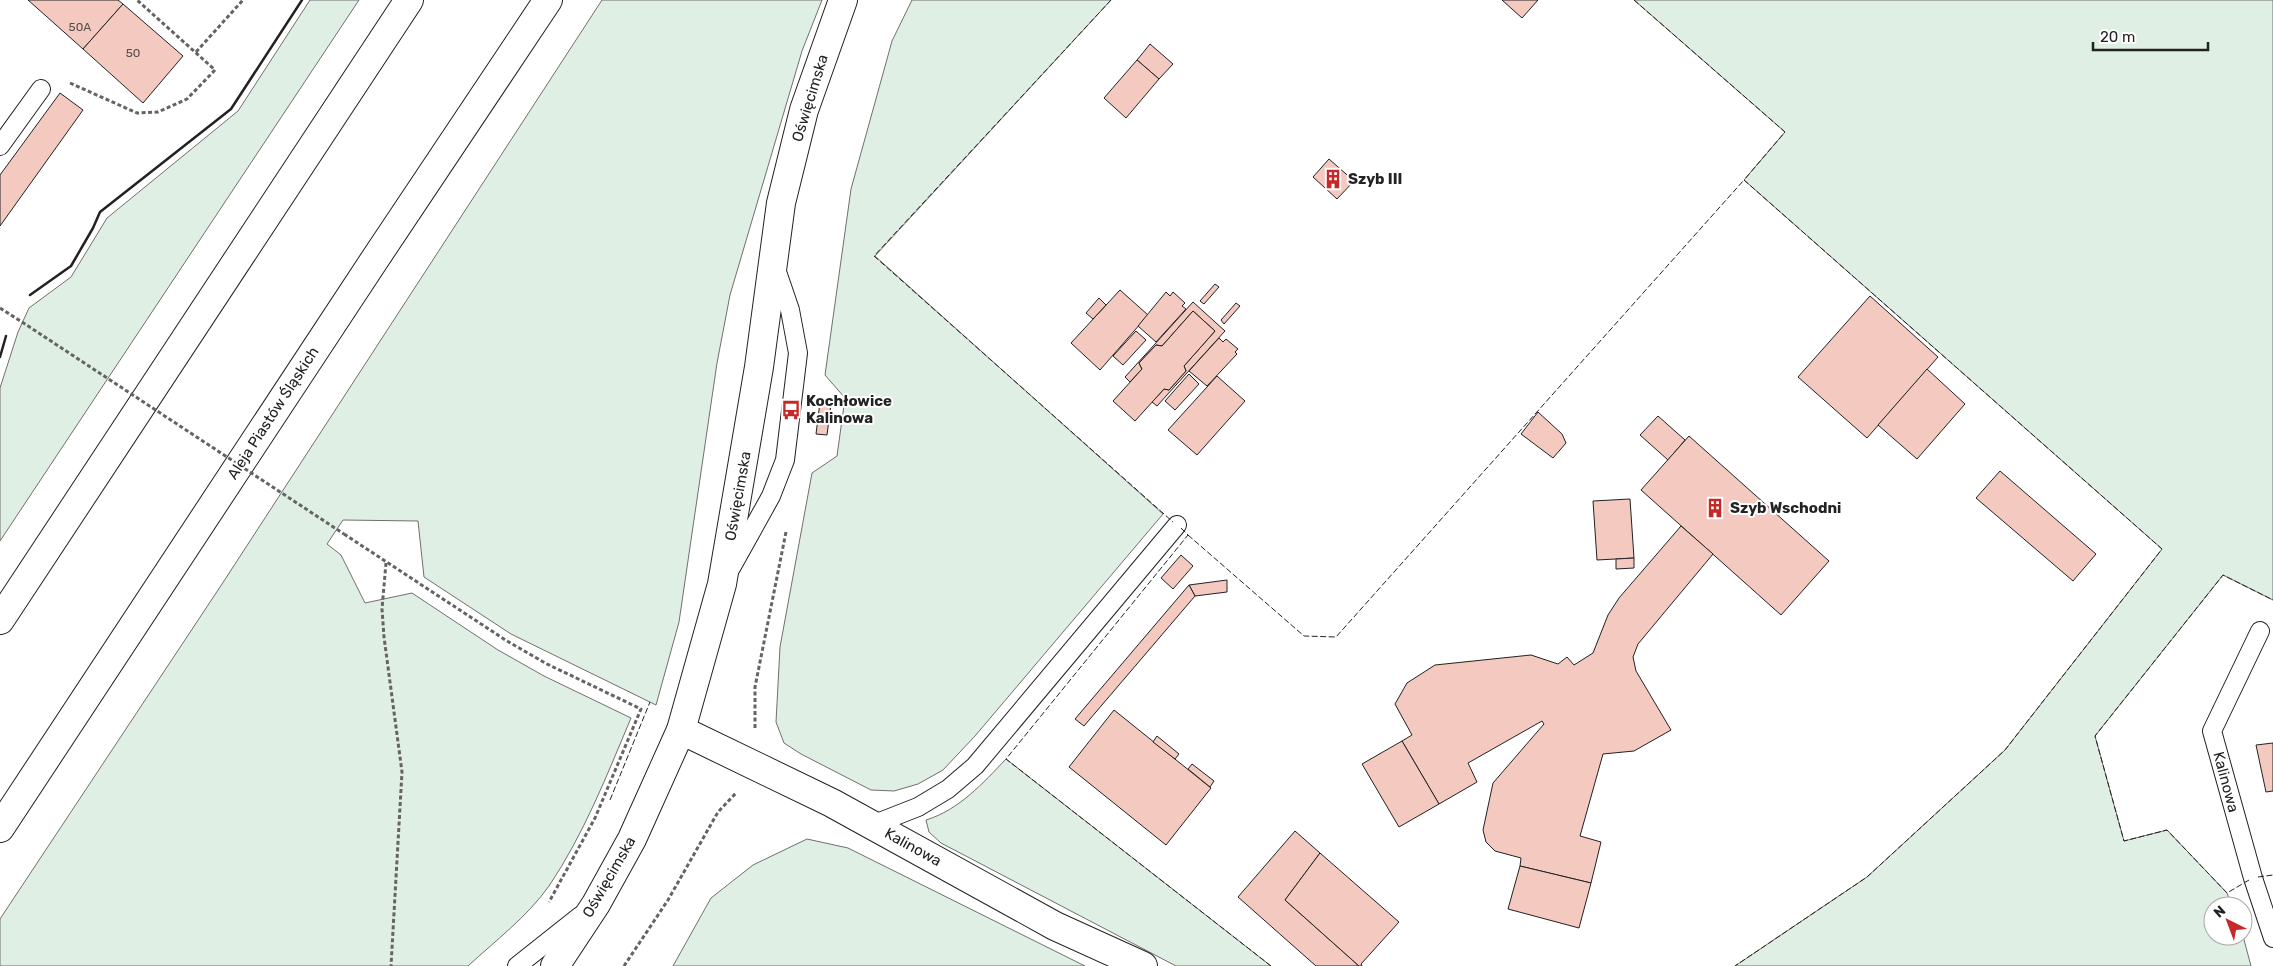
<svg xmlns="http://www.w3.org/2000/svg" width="2273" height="966" font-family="Rubik,sans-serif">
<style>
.green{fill:#e0efe3;stroke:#6f6f6f}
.building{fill:#f3c9c0;stroke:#222}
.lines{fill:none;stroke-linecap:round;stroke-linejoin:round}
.service-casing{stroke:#222;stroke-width:20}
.minor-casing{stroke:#222;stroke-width:30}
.tertiary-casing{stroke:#222;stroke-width:30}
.motorway-casing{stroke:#222;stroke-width:30}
.path{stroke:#646464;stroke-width:3;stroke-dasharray:4 2.5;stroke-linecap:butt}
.service{stroke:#fff;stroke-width:18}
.minor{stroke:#fff;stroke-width:28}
.tertiary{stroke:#fff;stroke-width:28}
.motorway{stroke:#fff;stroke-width:28}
.path-bridge{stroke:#646464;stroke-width:3;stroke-dasharray:4 2.5;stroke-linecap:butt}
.fence{stroke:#222;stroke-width:1;stroke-dasharray:6 2.5;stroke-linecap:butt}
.wall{stroke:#222;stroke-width:2.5}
.labels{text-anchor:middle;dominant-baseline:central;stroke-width:4;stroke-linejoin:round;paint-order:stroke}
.number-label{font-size:12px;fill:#564c4a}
.street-label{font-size:15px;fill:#222;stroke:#fff}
.poi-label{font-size:15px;font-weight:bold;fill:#222;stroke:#fff;text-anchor:start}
</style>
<rect width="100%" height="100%" fill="#fff"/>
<!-- green -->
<g class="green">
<polygon points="310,0 359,0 0,541 0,388 18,332 29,308 71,277 107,218 238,111"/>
<path d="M602 0H822L802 51 730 295 717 363 679 622 656 705 511 634 424 577 418 521 343 520 327 544 341 555 365 603 412 593 498 650 544 676 631 718C607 775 584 834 549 886 527 917 495 941 468 966H0V919L222 584Z"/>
<polygon points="912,0 1111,0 875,256 1163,514 975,736 943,770 918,784 894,791 871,790 801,754 784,743 776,722 780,647 812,473 837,456 845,398 825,375 851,189 892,41"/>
<polygon points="1634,0 2273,0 2273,600 2223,575 2095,736 2124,841 2167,830 2227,893 2232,906 2213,906 2213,936 2243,936 2251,966 1735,966 1867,877 2005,750 2162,549 1744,180 1785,132"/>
<path d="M1006 759 1271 966H1176L941 843 929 832 926 820C959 810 983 783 1006 759Z"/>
<polygon points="807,839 848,848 1085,966 673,966 711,898 753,865"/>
</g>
<!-- building -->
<g class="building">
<polygon points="28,0 118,0 123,4 83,49"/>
<polygon points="1502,0 1538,0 1522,18"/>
<polygon points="123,4 183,56 143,103 83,49"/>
<polygon points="1150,44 1173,64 1159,79 1137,60"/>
<polygon points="1137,60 1159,79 1126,118 1104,98"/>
<polygon points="60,93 83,110 0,226 0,175"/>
<polygon points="1329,159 1354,181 1337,199 1313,177"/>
<polygon points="1215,284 1219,287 1204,304 1200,301"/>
<polygon points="1120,290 1148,315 1100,370 1071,343"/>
<polygon points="1166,292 1170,296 1173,292 1185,303 1182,306 1186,309 1156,342 1138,326"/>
<polygon points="1870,296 1938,357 1867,438 1798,377"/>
<polygon points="1099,298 1106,305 1093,319 1086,313"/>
<polygon points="1193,302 1225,331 1157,406 1152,402 1164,389 1169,390 1186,371 1184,366 1215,331 1193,311 1162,346 1156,345 1139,363 1142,369 1130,382 1125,377"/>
<polygon points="1236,303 1240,306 1224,324 1221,320"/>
<polygon points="1193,311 1215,331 1184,366 1186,371 1169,390 1164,389 1135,421 1113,401 1142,369 1139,363 1156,345 1162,346"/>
<polygon points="1136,331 1146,340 1123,365 1113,356"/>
<polygon points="1219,338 1223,342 1226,339 1238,349 1235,352 1237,354 1207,386 1189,371"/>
<polygon points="1927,369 1965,404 1917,459 1878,425"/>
<polygon points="1189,374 1199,384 1175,410 1165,401"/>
<polygon points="1217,376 1245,401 1197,455 1168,430"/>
<polygon points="820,402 831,404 827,435 816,434"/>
<polygon points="1538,412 1562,434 1566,443 1553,458 1521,434"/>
<polygon points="1658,416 1685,440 1668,460 1640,435"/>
<polygon points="1689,436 1829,561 1781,615 1641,490"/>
<polygon points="2000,471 2096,554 2073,581 1976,498"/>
<polygon points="1630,499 1634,558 1597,560 1593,501"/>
<polygon points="1681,526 1713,554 1638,644 1633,657 1636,671 1671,730 1634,751 1603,754 1580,836 1601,842 1591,883 1520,866 1521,858 1495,851 1486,842 1483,830 1493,783 1544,724 1542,721 1468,763 1477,782 1439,804 1402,741 1412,735 1395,704 1407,683 1435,665 1531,655 1558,664 1567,657 1574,665 1593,653 1608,615 1619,598"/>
<polygon points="1181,555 1193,566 1173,589 1161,578"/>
<polygon points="1634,558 1634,568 1616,569 1616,559"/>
<polygon points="1227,580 1227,592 1195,596 1189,585"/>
<polygon points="1189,585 1195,596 1084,726 1075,719"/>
<polygon points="1114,710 1211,788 1166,845 1069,767"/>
<polygon points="1157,736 1179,754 1175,759 1153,742"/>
<polygon points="1402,741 1439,804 1399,827 1362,764"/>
<polygon points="2273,743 2273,791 2266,792 2256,745"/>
<polygon points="1192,764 1214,781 1210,787 1188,769"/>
<polygon points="1295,831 1320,853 1285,900 1359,966 1316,966 1238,897"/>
<polygon points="1320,853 1399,922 1361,964 1362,966 1359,966 1285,900"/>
<polygon points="1520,866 1591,883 1579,928 1508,909"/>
</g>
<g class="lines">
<defs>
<g id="service">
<polyline points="0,146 41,89"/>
<polyline points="731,568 771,496 785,460 798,353 790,310 776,269"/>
<polyline points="2260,631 2212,731 2253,878 2273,938"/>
<polyline points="872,825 918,807 948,789 975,766 1177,525"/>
<polyline points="517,966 580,916"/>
</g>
<polyline id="minor" points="681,730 832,803 1055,926 1143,966"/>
<polyline id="tertiary" points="555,966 596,904 632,839 681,730 722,584 759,367 781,203 804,110 843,0"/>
<g id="motorway">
<polyline points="0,620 409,0"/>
<polyline points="0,828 375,259 548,0"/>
</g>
</defs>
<!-- service casing -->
<use href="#service" class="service-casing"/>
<!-- minor casing -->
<use href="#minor" class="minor-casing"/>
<!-- tertiary casing -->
<use href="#tertiary" class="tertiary-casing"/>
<!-- motorway casing -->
<use href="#motorway" class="motorway-casing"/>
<!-- path -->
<g class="path">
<polyline points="196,52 243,0"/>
<polyline points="70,83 137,113 158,112 187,99 215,70 137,0"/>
<polyline points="0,308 22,322"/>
<polyline points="344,534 507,641 547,664 641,709 595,818 549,902"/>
<polyline points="386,563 382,609 384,637 402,772 391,966"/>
<polyline points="755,728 755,687 786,532"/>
<polyline points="624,966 668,900 718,812 736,793"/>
</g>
<!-- service -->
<use href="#service" class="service"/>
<!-- minor -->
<use href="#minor" class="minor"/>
<!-- tertiary -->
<use href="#tertiary" class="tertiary"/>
<!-- motorway -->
<use href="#motorway" class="motorway"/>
<!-- path-bridge -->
<polyline class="path-bridge" points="22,322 344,534"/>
<!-- fence -->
<g class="fence">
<polyline points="1111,0 874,256 1173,522"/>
<polyline points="1634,0 1785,132 1744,180 2162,549 2005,750 1867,877 1735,966"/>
<polyline points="1181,528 1188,535 1006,759 1271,966"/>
<polyline points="1188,535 1304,636 1336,637 1744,180"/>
<polyline points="610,800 650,702"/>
<polyline points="2258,877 2273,875"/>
<polyline points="2249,880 2227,893 2167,830 2124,841 2095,736 2223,575 2273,600"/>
</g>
<!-- wall -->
<g class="wall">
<polyline points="30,295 71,266 93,228 100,212 231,109 302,0"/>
<polyline points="0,357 6,336"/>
</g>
</g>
<!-- icons -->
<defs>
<symbol id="building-bare" viewBox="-9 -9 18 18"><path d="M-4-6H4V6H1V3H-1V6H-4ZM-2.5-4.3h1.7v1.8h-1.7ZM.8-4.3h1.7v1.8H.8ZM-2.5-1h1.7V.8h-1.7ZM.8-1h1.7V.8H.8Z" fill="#c62828" stroke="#fff" stroke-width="2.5" paint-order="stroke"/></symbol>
<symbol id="bus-bare" viewBox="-9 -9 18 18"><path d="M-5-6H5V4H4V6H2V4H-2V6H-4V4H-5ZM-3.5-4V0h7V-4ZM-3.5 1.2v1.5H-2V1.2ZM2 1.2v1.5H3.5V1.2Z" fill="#c62828" stroke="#fff" stroke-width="2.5" paint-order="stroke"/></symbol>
</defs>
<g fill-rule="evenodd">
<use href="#building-bare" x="1319" y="165" width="28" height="28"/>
<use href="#bus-bare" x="777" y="396" width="28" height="28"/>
<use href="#building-bare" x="1701" y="494" width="28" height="28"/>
</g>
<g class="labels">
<!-- number labels -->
<g class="number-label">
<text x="80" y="27">50A</text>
<text x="133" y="53">50</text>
</g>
<!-- street labels -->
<g class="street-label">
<text transform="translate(810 98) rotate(-73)">Oświęcimska</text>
<text transform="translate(273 413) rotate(-57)">Aleja Piastów Śląskich</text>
<text transform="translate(738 496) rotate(-80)">Oświęcimska</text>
<text transform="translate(2226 782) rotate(75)">Kalinowa</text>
<text transform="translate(913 847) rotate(29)">Kalinowa</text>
<text transform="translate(609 877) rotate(-60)">Oświęcimska</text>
</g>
<!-- poi labels -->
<g class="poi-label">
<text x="1348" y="179">Szyb III</text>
<text x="806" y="401">Kochłowice<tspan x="806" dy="17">Kalinowa</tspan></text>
<text x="1730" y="508">Szyb Wschodni</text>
</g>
</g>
<!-- north arrow -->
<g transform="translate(2228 921) rotate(318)"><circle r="24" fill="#ffffff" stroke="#a7a7a7"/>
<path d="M0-4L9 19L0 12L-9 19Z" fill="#c62828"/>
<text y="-8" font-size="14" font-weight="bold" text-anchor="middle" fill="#222222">N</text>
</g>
<!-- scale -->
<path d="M2093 42v8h115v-8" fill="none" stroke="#222222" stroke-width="2.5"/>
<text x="2100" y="42" font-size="15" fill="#222222" stroke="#ffffff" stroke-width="4" paint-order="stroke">20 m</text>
</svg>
